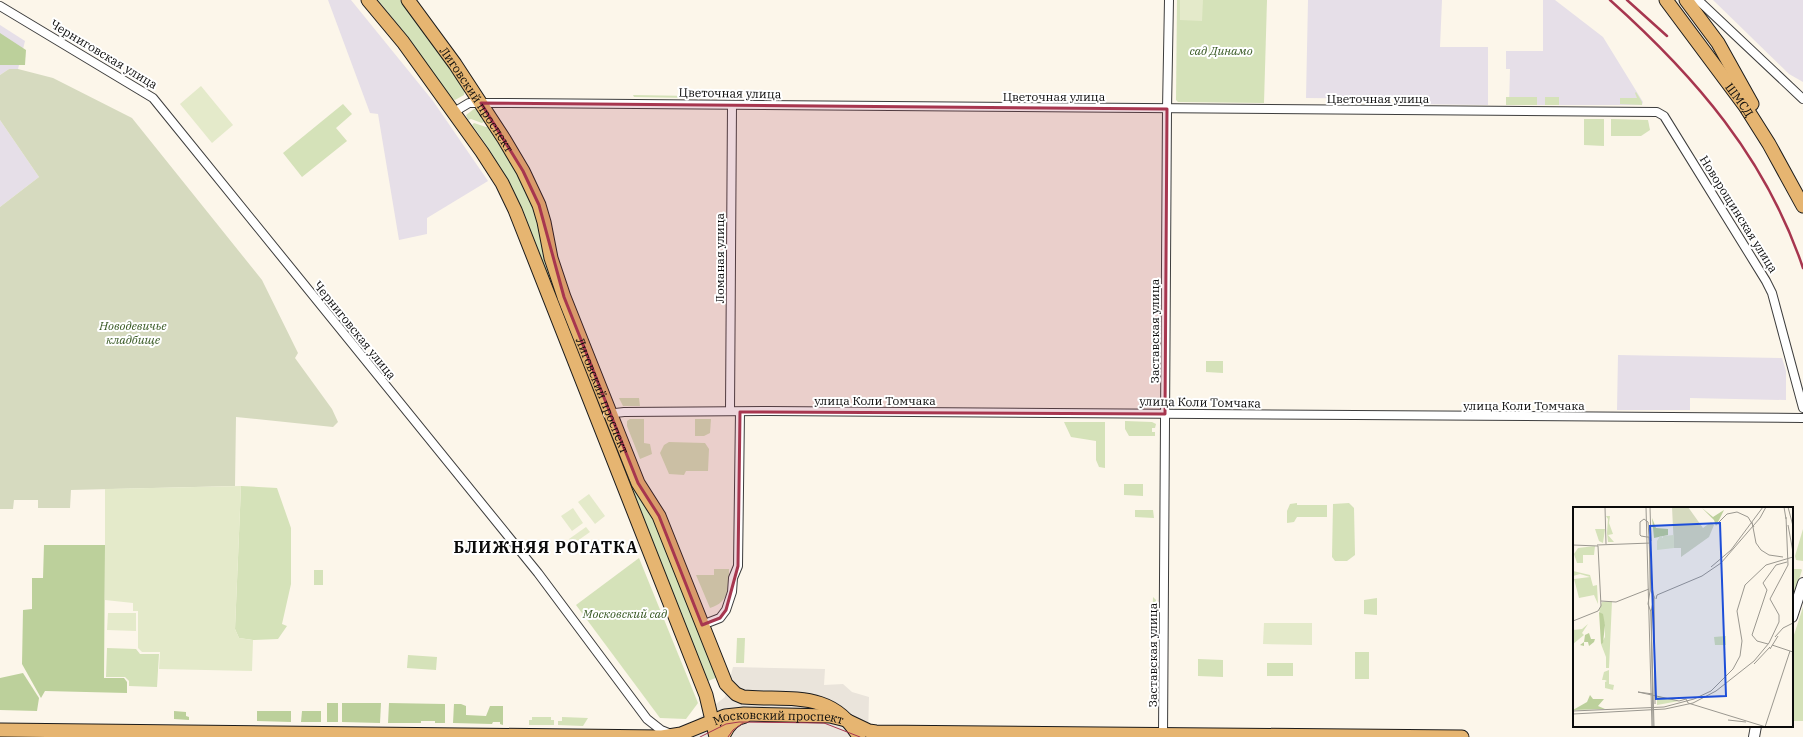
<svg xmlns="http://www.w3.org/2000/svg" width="1803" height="737" font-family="'IBM Plex Serif',serif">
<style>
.industrial{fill:#e6dfe8}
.green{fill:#d5e2b9}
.forest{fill:#bcd09b}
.cemetery{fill:#d6dabf}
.pitch{fill:#e4eaca}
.plaza{fill:#eae4db}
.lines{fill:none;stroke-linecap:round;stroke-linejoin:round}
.minor-casing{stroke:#3d3d3d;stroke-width:10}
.tertiary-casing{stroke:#3d3d3d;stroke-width:12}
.primary-casing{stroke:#1b1b1b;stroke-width:15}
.minor{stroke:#fff;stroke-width:8}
.tertiary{stroke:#fff;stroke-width:10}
.primary{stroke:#e6b571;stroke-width:13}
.tram{stroke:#a7364f;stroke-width:1}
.rail{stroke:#a7364f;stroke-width:2.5}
.marked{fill:#a7364f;fill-opacity:0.2;stroke:#a7364f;stroke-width:3;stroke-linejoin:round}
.labels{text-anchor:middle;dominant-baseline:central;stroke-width:4;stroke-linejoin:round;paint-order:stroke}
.park-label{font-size:12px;font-style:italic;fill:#385924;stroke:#fff}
.street-label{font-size:12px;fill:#0a0a0a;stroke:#fff}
.district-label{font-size:16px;font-weight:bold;letter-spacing:1px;fill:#0a0a0a;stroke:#fff}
.inset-road{fill:none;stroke:#9b9890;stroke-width:1}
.view{fill:#1d4ed8;fill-opacity:0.15;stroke:#1d4ed8;stroke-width:2}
.inset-edge{fill:none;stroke:#0a0a0a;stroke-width:2}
</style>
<rect width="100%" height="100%" fill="#fcf6ea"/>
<!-- industrial -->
<g class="industrial">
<polygon points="328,0 351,0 433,101 488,181 427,218 427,234 399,240 378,114 370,113"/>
<polygon points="1308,0 1442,0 1440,47 1488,47 1488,105 1400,104 1400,99 1306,98"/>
<polygon points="1543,0 1555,0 1603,37 1643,102 1642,105 1509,105 1510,69 1506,69 1506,51 1543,51"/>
<polygon points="1713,0 1803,0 1803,82 1789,74"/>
<polygon points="0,25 25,41 18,69 9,69 0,75"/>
<polygon points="0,120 39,177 0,207"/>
<polygon points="1618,355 1782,358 1786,371 1786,400 1690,398 1690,410 1617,410"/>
</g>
<!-- green -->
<g class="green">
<polygon points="378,0 400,0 424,30 465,90 464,95 455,100 451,99 409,38"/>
<polygon points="1177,0 1267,0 1264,103 1178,102 1176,100"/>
<polygon points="1636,92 1642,102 1642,105 1620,104 1620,98 1637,98 1635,93"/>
<polygon points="633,95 691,96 691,98 634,97"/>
<rect x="1506" y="97" width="31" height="8"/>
<rect x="1545" y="97" width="14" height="8"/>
<polygon points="343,104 352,114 336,128 347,141 302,177 283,153"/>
<polygon points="474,109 477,109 485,121 482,123 471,119 468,120 466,115"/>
<polygon points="1584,119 1604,119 1604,146 1584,145"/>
<polygon points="1611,119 1648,120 1650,130 1641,136 1611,136"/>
<path d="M474 123 486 127 488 126 517 174 533 208 538 223 545 264 599 403H598L521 208C507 178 492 151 472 125Z"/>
<polygon points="1206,361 1223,361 1223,373 1206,372"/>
<polygon points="619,398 639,398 640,406 623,406"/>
<polygon points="630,419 644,419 644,443 650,444 652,454 640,459 627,426 627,421"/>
<polygon points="695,419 711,419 710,433 704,436 695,436"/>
<polygon points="1125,421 1152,422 1156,424 1155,428 1152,428 1152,432 1155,432 1155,436 1129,436 1125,429"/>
<polygon points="1064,422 1105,422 1105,468 1099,467 1096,460 1096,441 1071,437"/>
<polygon points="610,434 612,434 634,489 654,515 718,677 708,681"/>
<polygon points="669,442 705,443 709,449 708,471 686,471 684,475 669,474 660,453 664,445"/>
<polygon points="1124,484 1143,484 1143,496 1124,495"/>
<polygon points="241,486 277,488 291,528 291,584 282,624 287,626 278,639 253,640 239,638 235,629"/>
<polygon points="1297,503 1297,505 1327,505 1327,517 1297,517 1294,522 1287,523 1287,511 1290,504"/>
<polygon points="1349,503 1354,508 1355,555 1347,561 1335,561 1332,557 1333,504"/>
<polygon points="1135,510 1153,510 1154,518 1135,517"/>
<polygon points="1803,529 1803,561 1796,560 1795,556"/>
<polygon points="639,558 698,703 686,719 660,718 576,605"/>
<path d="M714 569H729C729 586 730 602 710 608L696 575H714Z"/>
<polygon points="1792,569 1801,569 1802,570 1792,602"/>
<rect x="314" y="570" width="9" height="15"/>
<polygon points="1153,597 1156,600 1155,638 1152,635"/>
<polygon points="1377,598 1377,615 1364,614 1364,600"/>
<polygon points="1803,607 1803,721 1792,721 1792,641"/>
<polygon points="737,638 745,638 744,663 736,663"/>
<polygon points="107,648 136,649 140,654 159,654 157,687 129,686 129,681 125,677 106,677"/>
<rect x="1355" y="652" width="14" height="27"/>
<polygon points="408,655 437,657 436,670 407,668"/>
<polygon points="1198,659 1223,660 1223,677 1198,676"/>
<rect x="1267" y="663" width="26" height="13"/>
<polygon points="532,717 551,717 551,720 554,720 554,725 529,725 529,720 532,720"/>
<polygon points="562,717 588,718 583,726 558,725 558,721 562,721"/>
</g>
<!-- forest -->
<g class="forest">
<polygon points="0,33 26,50 25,65 0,65"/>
<polygon points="44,545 105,545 104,678 124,678 127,682 127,693 45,691 41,698 22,664 23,610 32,609 32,578 43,578"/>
<polygon points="23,673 39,698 37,711 0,710 0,678"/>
<rect x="327" y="703" width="11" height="19"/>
<polygon points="342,703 381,703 380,723 342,722"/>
<polygon points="389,703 445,704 445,723 435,723 435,721 421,721 421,723 388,723"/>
<polygon points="454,704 461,704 466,706 466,715 486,716 490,706 503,706 503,725 500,724 500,722 493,722 492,724 453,723"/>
<polygon points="174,711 186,712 186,716 189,717 189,720 174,719"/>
<polygon points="257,711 291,711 291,722 257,721"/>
<polygon points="302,711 321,711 321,722 301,722"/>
</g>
<!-- cemetery -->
<polygon class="cemetery" points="9,69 18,69 53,78 132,118 262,280 298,353 295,358 332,409 338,422 333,427 236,417 235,486 71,490 70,508 38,508 38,500 14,500 13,509 0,509 0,207 39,177 0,120 0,75"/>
<!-- pitch -->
<g class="pitch">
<polygon points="1180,0 1203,0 1202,21 1180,20"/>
<polygon points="201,86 233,125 212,143 180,104"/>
<polygon points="241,486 235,629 239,638 253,640 252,671 159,669 160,652 142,652 138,648 138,611 133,611 133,603 105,600 105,489"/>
<polygon points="589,494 605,516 595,524 578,502"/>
<polygon points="573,508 583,523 572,531 561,516"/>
<polygon points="586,527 590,532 573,544 569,539"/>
<polygon points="108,613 136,613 136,631 107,630"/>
<polygon points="1264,623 1312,623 1312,645 1263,644"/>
</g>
<!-- plaza -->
<polygon class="plaza" points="733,667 825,669 824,685 843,684 852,692 869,697 868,737 632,737 632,730 671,729 692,723 725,697"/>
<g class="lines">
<defs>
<g id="minor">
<polyline points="1698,0 1803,99"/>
<polyline points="0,6 153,98 538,573 647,719 661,730 671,734"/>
<polyline points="454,112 469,103 495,103 1657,112 1664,116 1766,281 1772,293 1803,408"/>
<polyline points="730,411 732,105"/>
<polyline points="607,414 624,412 769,411 1803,418"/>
<polyline points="702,625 720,618 726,610 732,592 733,578 738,566 740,412"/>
<polyline points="1163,735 1167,109 1169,0"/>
</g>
<g id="tertiary">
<polyline points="1792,617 1803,583"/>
<polyline points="1754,737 1756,726"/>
</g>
<g id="primary">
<polyline points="368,0 403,42 482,152 502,183 515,210 706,695 716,737"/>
<path id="s1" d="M408 0 455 64 504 139 523 171 539 205 544 222 551 258 564 297 638 483 659 516 726 684 736 694 743 697C789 701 832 689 859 737"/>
<path id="s2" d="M1666 0 1745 106 1769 144 1803 206"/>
<polyline points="1686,0 1718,43 1752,104"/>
<path id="s3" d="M0 730 662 737 681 734 725 716 744 714 830 716 846 720 869 731 876 732 1462 737"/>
<path d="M723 737C727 726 734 718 745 716"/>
</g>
</defs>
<!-- minor casing -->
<use href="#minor" class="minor-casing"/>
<!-- tertiary casing -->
<use href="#tertiary" class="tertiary-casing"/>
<!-- primary casing -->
<use href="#primary" class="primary-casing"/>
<!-- minor -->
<use href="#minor" class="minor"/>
<!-- tertiary -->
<use href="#tertiary" class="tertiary"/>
<!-- primary -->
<use href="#primary" class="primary"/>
<!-- tram -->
<g class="tram">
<polyline points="700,737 726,724 739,722 824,723 860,737"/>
<polyline points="728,737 733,730 743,723"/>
</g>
<!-- rail -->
<g class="rail">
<path d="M1610 0C1695 76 1766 158 1803 268"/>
<polyline points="1627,0 1667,36"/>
</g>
</g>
<!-- marked area -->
<path class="marked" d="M481 103 1167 109 1165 414 740 412 738 566 726 610 720 618 702 625 659 516 638 483 564 297 539 205 523 171Z"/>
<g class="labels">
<!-- park labels -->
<g class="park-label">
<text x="1221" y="50">сад Динамо</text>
<text x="133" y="325">Новодевичье<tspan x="133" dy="14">кладбище</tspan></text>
<text x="625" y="613">Московский сад</text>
</g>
<!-- street labels -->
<g class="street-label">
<text transform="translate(104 54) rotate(31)">Черниговская улица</text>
<text transform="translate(730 93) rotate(1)">Цветочная улица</text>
<text x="1054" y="96">Цветочная улица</text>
<text x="1378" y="98">Цветочная улица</text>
<text stroke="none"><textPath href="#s1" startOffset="121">Лиговский проспект</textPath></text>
<text stroke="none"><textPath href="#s2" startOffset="124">ШМСД</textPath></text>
<text transform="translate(1739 214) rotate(58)">Новорощинская улица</text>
<text transform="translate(719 258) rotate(-90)">Ломаная улица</text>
<text transform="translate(355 330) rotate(51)">Черниговская улица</text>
<text transform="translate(1154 331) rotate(-90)">Заставская улица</text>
<text stroke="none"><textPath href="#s1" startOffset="445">Лиговский проспект</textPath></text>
<text x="875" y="400">улица Коли Томчака</text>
<text transform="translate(1200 402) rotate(1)">улица Коли Томчака</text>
<text x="1524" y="405">улица Коли Томчака</text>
<text transform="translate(1152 655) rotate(-90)">Заставская улица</text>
<text stroke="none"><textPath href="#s3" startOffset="782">Московский проспект</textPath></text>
</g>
<!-- district labels -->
<g class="district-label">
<text x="546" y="547">БЛИЖНЯЯ РОГАТКА</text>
</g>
</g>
<!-- overview -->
<g transform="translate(1573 507)">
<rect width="220" height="220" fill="#fcf6ea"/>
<path d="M33 9H37L36 16 40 27 35 28 41 35H35L34 26 35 12ZM22 22H32L30 36 26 34ZM22 39 21 48H10V56H4L1 47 5 41ZM0 64 17 68 20 79 24 78 25 97 21 88 6 91 1 72 17 70 7 67 0 69ZM39 94 36 161H33V150L28 137 32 130V118L26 103 29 95ZM15 117 9 126 11 128 0 137V123L9 122ZM153 129V138H142L141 130ZM36 163V177L41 178 40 183 32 181V175L34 174H32L34 173H29L31 165ZM84 189 106 194 84 198Z" fill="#d5e2b9"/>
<path d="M129 1 140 10 151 3 143 19 141 13ZM79 11 83 21 95 22V28L81 31ZM26 105 30 107 32 118 30 136 28 137ZM16 126 18 132H22L21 135 16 139 15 135H11V139L7 138 11 135 12 128ZM17 188 20 192H31L25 199 32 202 0 203 14 195Z" fill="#bcd09b"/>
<path d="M99 0H115L130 21 138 15 141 18 136 30 108 50V41H101Z" fill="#d6dabf"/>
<path d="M101 28V41L84 43V34L87 29 90 31V29Z" fill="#e4eaca"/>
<path class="inset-road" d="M32 0 33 37M73 0 79 220M77 0 78 34M211 0 213 12M215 0 220 19M179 15 183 36 188 43 196 48 210 50M145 16 154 7 164 5 175 10 181 20M215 18 220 45M0 38 25 39 28 99 25 104 0 114M24 38 78 36M138 60 158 43 190 0M79 80 81 90 82 197M83 92 84 88 129 69 148 56 187 11 193 0M28 94 43 95 76 82M202 130 210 121 220 116M195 137 184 134 179 128 194 83 190 76 203 58 214 55M199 138 220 145M197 142 205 129M181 157 197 140M80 187 65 185 106 194 113 192 115 196 193 220M0 204 91 200 121 192 138 184 160 162 167 149 169 134 164 104 172 78 193 58 220 50M0 207 92 202 120 196 143 184 181 154 196 136 206 115V108L197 92 215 58 213 10M155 213 173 215M80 220 78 105 75 97 77 84V43L76 30 75 15 71 12 67 15V28L68 29 74 30H76V31L78 84 81 90 78 105 81 220M192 220 217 144"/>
<path class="view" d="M147 16 153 189 83 192 77 19Z"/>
<rect width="220" height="220" class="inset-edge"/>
</g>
</svg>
